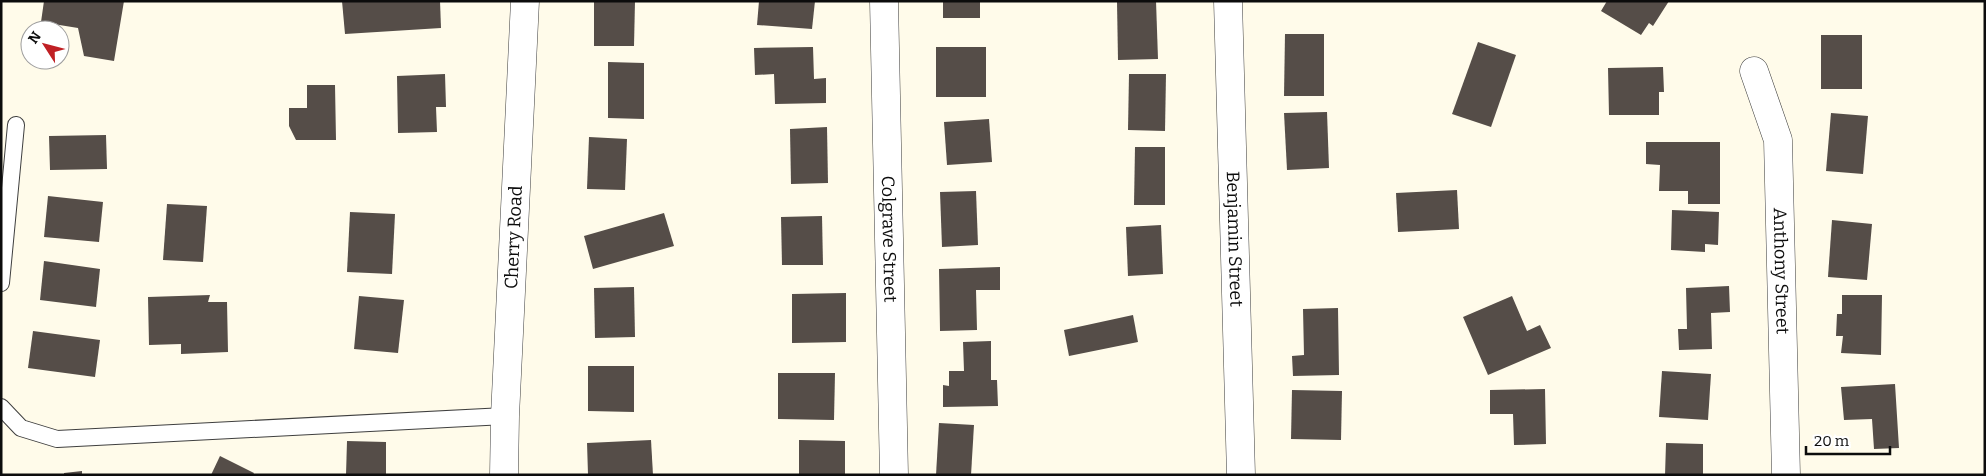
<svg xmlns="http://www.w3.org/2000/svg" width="1986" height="476" font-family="Bitter,serif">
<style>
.building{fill:#554d48}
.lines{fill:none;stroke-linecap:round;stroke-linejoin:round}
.service-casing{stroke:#3f3f3f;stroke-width:18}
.minor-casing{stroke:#3f3f3f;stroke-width:29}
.service{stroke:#fff;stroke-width:16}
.minor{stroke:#fff;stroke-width:28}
.labels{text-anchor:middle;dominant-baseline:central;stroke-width:5;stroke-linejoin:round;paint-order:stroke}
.street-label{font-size:18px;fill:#0c0c0c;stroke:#fff}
</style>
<rect width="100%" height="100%" fill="#fffbea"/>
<!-- building -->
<g class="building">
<polygon points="44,1 124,1 114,61 84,56 78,28 41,22"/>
<polygon points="342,1 440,1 441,28 345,34"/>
<polygon points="594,1 635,1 634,46 594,46"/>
<polygon points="759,1 815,1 812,29 757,25"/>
<rect x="943" y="1" width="37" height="17"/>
<polygon points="1156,1 1158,59 1118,60 1117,2"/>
<polygon points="1607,1 1669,1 1653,26 1649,23 1641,35 1601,11"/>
<polygon points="1285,34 1324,34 1324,96 1284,96"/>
<rect x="1821" y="35" width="41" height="54"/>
<polygon points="1478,42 1516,55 1491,127 1452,114"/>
<polygon points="813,47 814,79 826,78 826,103 775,104 774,74 755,75 754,48"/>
<rect x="936" y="47" width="50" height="50"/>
<polygon points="608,62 644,63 644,119 608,118"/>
<polygon points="1663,67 1664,92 1659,92 1659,115 1609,115 1608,68"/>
<polygon points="445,74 446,107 436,107 437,132 398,133 397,76"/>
<polygon points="1129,74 1166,74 1165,131 1128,130"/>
<polygon points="307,85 335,85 336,140 296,140 289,126 289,108 307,108"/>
<polygon points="1327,112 1329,168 1287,170 1284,113"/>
<polygon points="1831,113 1868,116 1863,174 1826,171"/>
<polygon points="989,119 992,162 947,165 944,122"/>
<polygon points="827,127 828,183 791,184 790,129"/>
<polygon points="106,135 107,169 50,170 49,136"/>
<polygon points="589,137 627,139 625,190 587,189"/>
<polygon points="1646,142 1720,142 1720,204 1688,204 1688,191 1659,191 1660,165 1646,164"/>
<polygon points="1135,147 1165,147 1165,205 1134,205"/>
<polygon points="1457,190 1459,229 1398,232 1396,193"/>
<polygon points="976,191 978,245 942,247 940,192"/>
<polygon points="48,196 103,202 99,242 44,237"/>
<polygon points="167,204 207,206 203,262 163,260"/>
<polygon points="1672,210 1719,212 1718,245 1705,244 1705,252 1671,250"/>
<polygon points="350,212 395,214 392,274 347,272"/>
<polygon points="664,213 674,246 593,269 584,236"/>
<polygon points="822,216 823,265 782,265 781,217"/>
<polygon points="1832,220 1872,224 1867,280 1828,277"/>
<polygon points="1161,225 1163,274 1128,276 1126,227"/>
<polygon points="44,261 100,269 96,307 40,300"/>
<polygon points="1000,267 1000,290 976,290 977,330 940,331 939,269"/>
<polygon points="1729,286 1730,312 1711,313 1712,349 1679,350 1678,329 1687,329 1686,288"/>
<polygon points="634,287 635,337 595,338 594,288"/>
<polygon points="846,293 846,342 792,343 792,294"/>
<polygon points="210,295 208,302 227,302 228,352 181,354 181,344 149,345 148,297"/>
<polygon points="1842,295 1882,295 1881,355 1841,353 1843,336 1836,336 1837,314 1842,314"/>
<polygon points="359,296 404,300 398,353 354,349"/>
<polygon points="1512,296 1527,331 1540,325 1551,348 1488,375 1463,317"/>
<polygon points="1338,308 1339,375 1293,376 1292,356 1304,355 1303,309"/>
<polygon points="1133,315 1138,342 1069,356 1064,330"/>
<polygon points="33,331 100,340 95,377 28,368"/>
<polygon points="991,341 991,380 997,380 998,406 943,407 943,385 949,386 949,371 964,371 963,342"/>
<polygon points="588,366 634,366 634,412 588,411"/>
<polygon points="1662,371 1711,374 1708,420 1659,417"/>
<polygon points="778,373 835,373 834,420 778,419"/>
<polygon points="1895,384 1899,448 1874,449 1872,419 1844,420 1841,387"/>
<polygon points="1545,389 1546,444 1514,445 1513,414 1490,414 1490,390"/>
<polygon points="1292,390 1342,391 1341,440 1291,439"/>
<polygon points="939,423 974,425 971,475 936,475"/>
<polygon points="651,440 653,475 588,475 587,443"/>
<polygon points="799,440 845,441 845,475 799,475"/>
<polygon points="347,441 386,442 386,475 346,475"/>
<polygon points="1666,443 1703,444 1703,475 1665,475"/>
<polygon points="220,456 254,473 253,475 211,475"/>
<polygon points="82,471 82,475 64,475 64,473"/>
</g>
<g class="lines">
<defs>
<g id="service">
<polyline points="1,283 16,125"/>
<polyline points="1,407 21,428 57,439 505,416"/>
</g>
<g id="minor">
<path id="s1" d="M884 1 894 475"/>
<path id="s2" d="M1228 1 1241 475"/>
<path id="s3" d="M1754 71 1778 140 1786 475"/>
<path id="s4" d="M504 475 505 416 525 1"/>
</g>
</defs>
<!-- service casing -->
<use href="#service" class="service-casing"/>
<!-- minor casing -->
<use href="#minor" class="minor-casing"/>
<!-- service -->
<use href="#service" class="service"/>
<!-- minor -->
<use href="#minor" class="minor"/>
</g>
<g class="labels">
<!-- street labels -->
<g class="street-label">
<text stroke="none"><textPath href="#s4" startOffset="238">Cherry Road</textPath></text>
<text stroke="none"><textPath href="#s1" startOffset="238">Colgrave Street</textPath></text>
<text stroke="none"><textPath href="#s2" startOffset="238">Benjamin Street</textPath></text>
<text stroke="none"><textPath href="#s3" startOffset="204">Anthony Street</textPath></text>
</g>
</g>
<!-- border -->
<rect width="1986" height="476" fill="none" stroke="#0c0c0c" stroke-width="5"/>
<!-- north arrow -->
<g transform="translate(45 45) rotate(306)"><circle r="24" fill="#ffffff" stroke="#9e9e9e"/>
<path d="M0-4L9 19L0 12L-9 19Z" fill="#c02024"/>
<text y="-8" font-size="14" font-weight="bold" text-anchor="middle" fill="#0c0c0c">N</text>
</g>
<!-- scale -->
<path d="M1806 446v8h84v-8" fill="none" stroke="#0c0c0c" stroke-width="2.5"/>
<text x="1814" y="446" font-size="15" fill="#0c0c0c" stroke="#ffffff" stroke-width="4" paint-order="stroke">20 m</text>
</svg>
